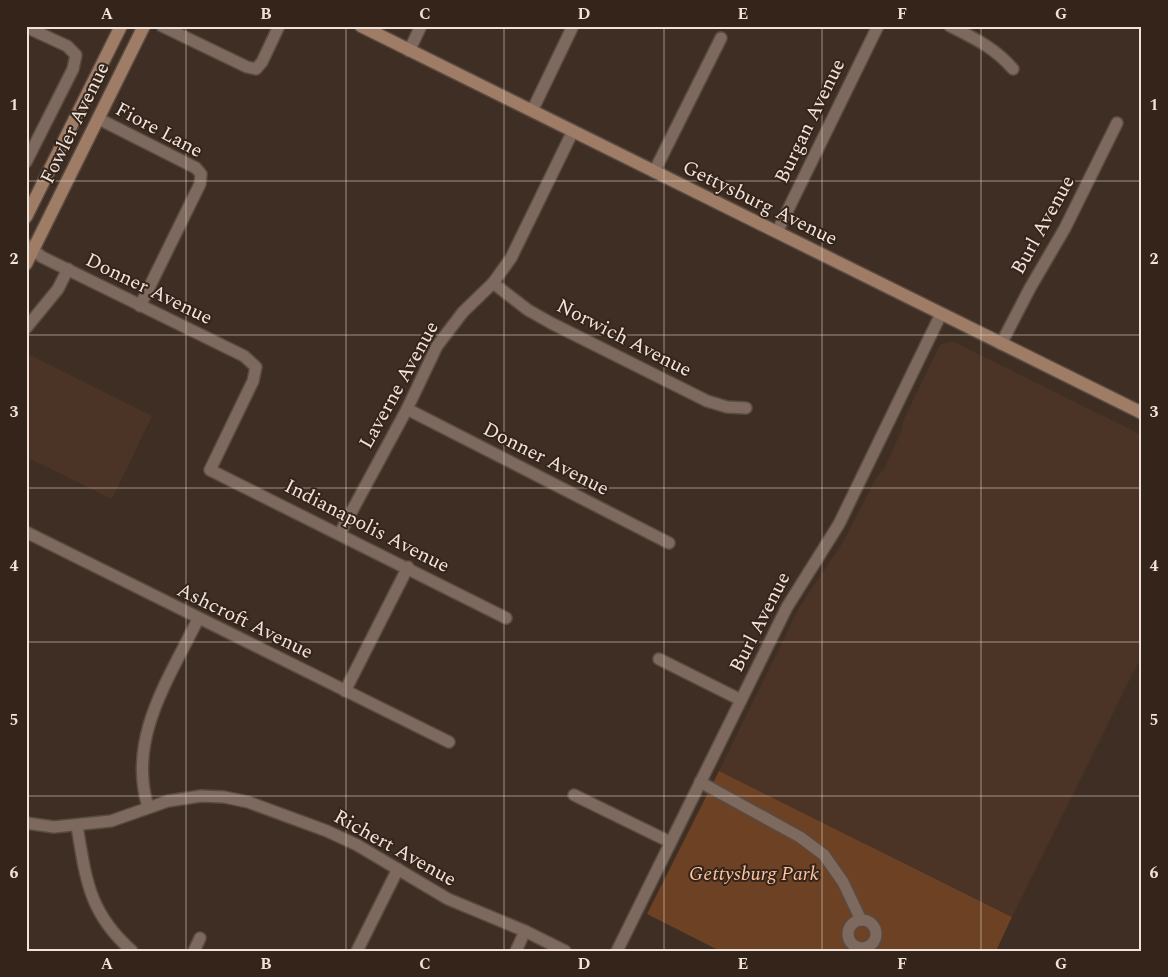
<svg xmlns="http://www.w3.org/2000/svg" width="1168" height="977" font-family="Spectral,serif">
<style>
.built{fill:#4b3425}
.green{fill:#6d4123}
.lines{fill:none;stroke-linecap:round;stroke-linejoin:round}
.street-casing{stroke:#5a4b42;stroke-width:14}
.secondary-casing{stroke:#5a4b42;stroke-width:15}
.street{stroke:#7d695d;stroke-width:11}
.secondary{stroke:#9e7c66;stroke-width:12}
.grid{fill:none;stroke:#efe3dc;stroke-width:1;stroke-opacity:0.55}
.labels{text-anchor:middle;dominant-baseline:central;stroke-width:4;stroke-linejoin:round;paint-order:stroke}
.street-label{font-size:20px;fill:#efe3dc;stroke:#35241a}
.park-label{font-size:20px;font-style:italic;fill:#fcc4a0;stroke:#35241a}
.neatline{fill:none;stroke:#efe3dc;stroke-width:2}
.grid-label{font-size:16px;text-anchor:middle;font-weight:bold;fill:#efe3dc}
</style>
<rect width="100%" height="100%" fill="#3f2e23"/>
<!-- built -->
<g class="built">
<polygon points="952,341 1142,435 1142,655 1012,917 719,771 800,606 843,542 875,480 884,469 901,432 903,421 940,345"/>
<polygon points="26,353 152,416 112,499 26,457"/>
</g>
<!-- green -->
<polygon class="green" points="719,771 1012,917 996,951 720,951 647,914"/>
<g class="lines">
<defs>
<g id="street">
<polyline points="162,26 247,67 256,69 262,62 279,26"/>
<path d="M950 26C974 38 995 48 1013 69"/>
<polyline points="26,27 67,46 76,55 73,69 26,162"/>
<polyline points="409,51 421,26"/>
<polyline points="532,111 573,26"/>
<polyline points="99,119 196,168 201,174 200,184 140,306"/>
<polyline points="654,172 721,38"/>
<polyline points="777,232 878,26"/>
<polyline points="26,244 42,257 244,356 256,367 253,381 210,470 506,618"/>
<polyline points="493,283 528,310 551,323 707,401 727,407 746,408"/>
<polyline points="26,328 58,289 68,269"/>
<polyline points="1001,344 1030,288 1065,228 1117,123"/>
<polyline points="407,409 669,543"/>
<polyline points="26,532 449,742"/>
<polyline points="340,533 407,409 437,346 463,312 493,283 511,258 573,131"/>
<polyline points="659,659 741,700"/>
<polyline points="345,691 408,567"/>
<polyline points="700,782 800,837 824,855 843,882 861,920"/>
<polyline points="574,795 670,842"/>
<path d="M148 807C127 738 169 679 198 619"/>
<polyline points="26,823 54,827 111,821 168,801 201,796 224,797 248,802 327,831 357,845 448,899 525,931 565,951"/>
<path d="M77 826C86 880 89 913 132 951"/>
<circle cx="862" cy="934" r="14"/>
<polyline points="194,951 200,938"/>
<polyline points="357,951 398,869"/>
<polyline points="516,951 525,931"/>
<polyline points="617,951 787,607 839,524 941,314"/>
</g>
<g id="secondary">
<polyline points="361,26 1142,413"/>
<polyline points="26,217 121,26"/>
<polyline points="26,264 144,26"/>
</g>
</defs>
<!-- street casing -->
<use href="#street" class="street-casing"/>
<!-- secondary casing -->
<use href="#secondary" class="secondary-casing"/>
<!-- street -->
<use href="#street" class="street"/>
<!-- secondary -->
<use href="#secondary" class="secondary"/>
</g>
<!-- grid -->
<path class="grid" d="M186 26V951M346 26V951M504 26V951M664 26V951M822 26V951M981 26V951M26 181H1142M26 335H1142M26 488H1142M26 642H1142M26 796H1142"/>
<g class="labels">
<!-- street labels -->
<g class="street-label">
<text transform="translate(810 121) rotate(-64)">Burgan Avenue</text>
<text transform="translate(75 123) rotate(-64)">Fowler Avenue</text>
<text transform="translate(159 130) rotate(28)">Fiore Lane</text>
<text transform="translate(760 203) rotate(26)">Gettysburg Avenue</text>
<text transform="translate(1043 225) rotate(-61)">Burl Avenue</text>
<text transform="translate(149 289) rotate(26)">Donner Avenue</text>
<text transform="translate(624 338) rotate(27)">Norwich Avenue</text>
<text transform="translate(399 385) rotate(-61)">Laverne Avenue</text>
<text transform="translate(546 459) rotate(27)">Donner Avenue</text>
<text transform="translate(367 526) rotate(27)">Indianapolis Avenue</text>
<text transform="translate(245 621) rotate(26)">Ashcroft Avenue</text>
<text transform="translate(760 622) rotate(-63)">Burl Avenue</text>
<text transform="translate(395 848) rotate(29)">Richert Avenue</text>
</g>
<!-- park labels -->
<g class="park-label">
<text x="754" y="874">Gettysburg Park</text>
</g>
</g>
<!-- border -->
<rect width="1168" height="977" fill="none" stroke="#35241a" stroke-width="55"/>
<rect x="28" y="28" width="1112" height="922" class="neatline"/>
<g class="grid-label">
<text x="107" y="19">A</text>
<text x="266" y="19">B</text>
<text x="425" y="19">C</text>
<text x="584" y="19">D</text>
<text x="743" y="19">E</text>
<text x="902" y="19">F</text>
<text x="1061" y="19">G</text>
<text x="14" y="110">1</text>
<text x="1154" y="110">1</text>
<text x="14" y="264">2</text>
<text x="1154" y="264">2</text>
<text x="14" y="417">3</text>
<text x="1154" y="417">3</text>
<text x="14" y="571">4</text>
<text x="1154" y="571">4</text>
<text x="14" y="725">5</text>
<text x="1154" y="725">5</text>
<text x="14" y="878">6</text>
<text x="1154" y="878">6</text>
<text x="107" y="969">A</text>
<text x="266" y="969">B</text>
<text x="425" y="969">C</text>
<text x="584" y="969">D</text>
<text x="743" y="969">E</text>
<text x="902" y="969">F</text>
<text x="1061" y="969">G</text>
</g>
</svg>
